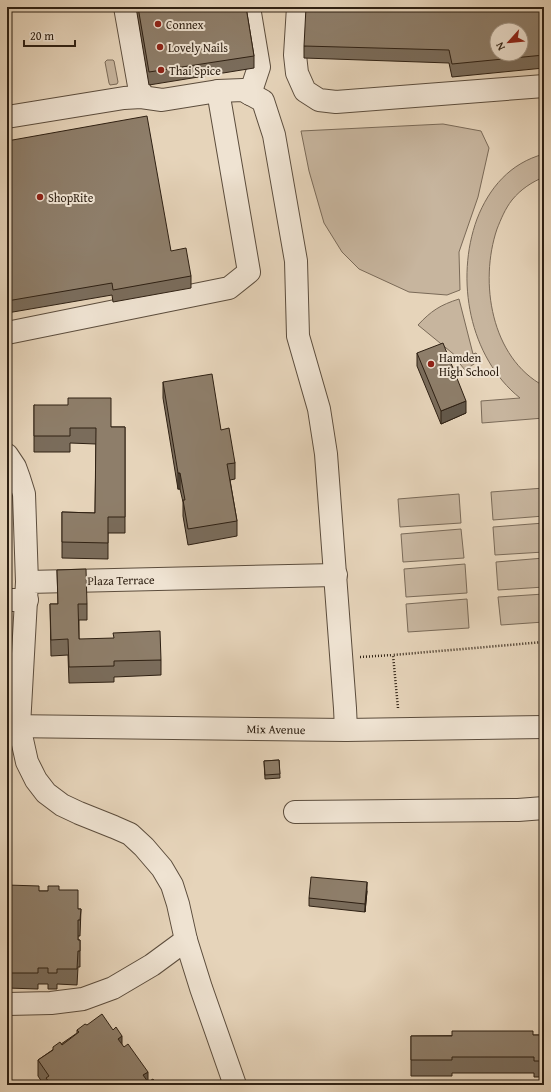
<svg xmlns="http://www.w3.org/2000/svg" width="551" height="1092" font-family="'Gentium Book Plus',serif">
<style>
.green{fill:#c7b59e;stroke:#7a6a58}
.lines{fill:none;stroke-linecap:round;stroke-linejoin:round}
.minor-casing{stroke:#5c4d3d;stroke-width:24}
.path{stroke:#2e2013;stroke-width:2.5;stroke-dasharray:1 2;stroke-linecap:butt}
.minor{stroke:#efe3d2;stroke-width:22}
.wall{fill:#7a6c5b;stroke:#2e2013}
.shaded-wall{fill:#63584a;stroke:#2e2013}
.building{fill:#8e7e6a;stroke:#2e2013;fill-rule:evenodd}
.poi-dot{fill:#8f2418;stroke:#efe3d2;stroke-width:1.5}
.labels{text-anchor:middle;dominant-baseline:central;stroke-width:4;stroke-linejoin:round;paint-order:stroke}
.poi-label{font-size:12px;fill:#2e2013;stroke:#efe3d2;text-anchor:start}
.street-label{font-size:12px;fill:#2e2013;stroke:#efe3d2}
</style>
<rect width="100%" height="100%" fill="#e6d4ba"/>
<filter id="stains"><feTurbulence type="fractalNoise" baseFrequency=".005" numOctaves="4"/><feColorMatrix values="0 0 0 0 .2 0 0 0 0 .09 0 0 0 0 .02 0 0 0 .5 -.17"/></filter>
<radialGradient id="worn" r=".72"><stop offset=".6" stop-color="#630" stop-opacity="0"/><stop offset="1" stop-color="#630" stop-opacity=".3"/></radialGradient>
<!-- green -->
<g class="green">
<polygon points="107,60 113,60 114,61 118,82 117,84 110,85 109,83 105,62"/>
<polygon points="443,124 481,131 489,148 478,197 459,252 460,290 447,295 409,292 359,269 342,252 324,223 309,171 301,131"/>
<path d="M544 154V177C532 182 521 189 512 200 505 209 501 219 497 229 479 282 491 358 544 386V418L482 423 481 401 520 398C469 357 455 279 477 219 489 188 510 163 544 154Z"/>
<path d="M459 299 473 354 476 353 480 360 465 370 460 364 462 361 418 325C431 311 440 305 459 299Z"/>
<polygon points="544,488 544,516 493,520 491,492"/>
<polygon points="459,494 461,523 400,527 398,499"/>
<polygon points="544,523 544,552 495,555 493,527"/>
<polygon points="461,529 464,558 403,562 401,534"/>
<polygon points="544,558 544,587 498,590 496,562"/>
<polygon points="465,564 467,593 406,597 404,569"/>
<polygon points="544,594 544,622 501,625 498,597"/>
<polygon points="467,599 469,628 408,632 406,604"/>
</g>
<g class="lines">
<defs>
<g id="minor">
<polyline points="125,7 141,97"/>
<polyline points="249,7 259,67 250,94"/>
<polyline points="298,7 295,55 297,73 305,91 319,100 336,102 544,86"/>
<polyline points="7,117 124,98 141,97 162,100 218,91 243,90 263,101 274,135 296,261 298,336 319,409 326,454 345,708 346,730"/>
<polyline points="7,333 229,288 249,272 218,91"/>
<polyline points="7,455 15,467 19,478 24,494 27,582"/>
<polyline points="7,600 27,600"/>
<polyline points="7,726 346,730 544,727"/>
<polyline points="295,812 518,810 544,808"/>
<polyline points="8,1004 51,1003 83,999 113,988 152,965 186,940"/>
<polyline points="235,1085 201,988 186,940 178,904 172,885 162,868 144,847 130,834 114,827 79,813 62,805 46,793 36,780 27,762 19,726 27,582 336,575"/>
</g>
</defs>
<!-- minor casing -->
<use href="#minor" class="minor-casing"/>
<!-- path -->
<g class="path">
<polyline points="360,657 393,655"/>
<polyline points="398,708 393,655 544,642"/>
</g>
<!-- minor -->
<use href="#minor" class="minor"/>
</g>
<!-- wall -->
<g class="wall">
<polygon points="136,7 246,7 254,56 254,68 149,85"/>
<polygon points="544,7 544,68 452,77 449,63 304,58 304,46"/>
<polygon points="7,141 171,251 191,276 191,288 113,302 112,295 7,313"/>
<polygon points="417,353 466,413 441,424 417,366"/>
<polygon points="163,382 221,430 235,463 235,479 230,480 237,521 237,536 188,545 183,516 183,502 180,489 178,489 163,398"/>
<polygon points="34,405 111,427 125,427 125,533 108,533 108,559 62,558 62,512 95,513 96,444 70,443 70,452 34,452"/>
<polygon points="57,570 87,604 87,620 79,620 79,639 161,660 161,675 114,677 114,682 69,683 68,655 51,656 50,604 58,604"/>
<polygon points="279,760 280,778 265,779 264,761"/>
<polygon points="7,885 39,891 48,891 59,890 78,909 81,909 80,936 78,936 78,940 80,940 80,967 78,967 77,985 57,984 57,989 48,989 48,984 38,984 38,989 7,988"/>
<polygon points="367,891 365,912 309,906 309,898"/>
<polygon points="77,1030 122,1045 148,1082 157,1085 44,1085 38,1076 38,1060 77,1033"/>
<polygon points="544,1035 544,1077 534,1077 534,1073 452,1073 452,1076 411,1076 411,1036"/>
</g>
<!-- shaded-wall -->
<g class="shaded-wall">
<polygon points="466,401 466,413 441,424 441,411"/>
<rect x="178" y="473" width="2" height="16"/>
<polygon points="367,882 367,891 365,912 365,904"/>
<polygon points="122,1036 122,1052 118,1039"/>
<polygon points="148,1072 148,1085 143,1075"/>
</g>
<!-- building -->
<g class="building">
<polygon points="138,7 246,7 254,56 149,72"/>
<path d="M306 7H544V55L452 64 449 50 304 46ZM497 30H521V54H497Z"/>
<polygon points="147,116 171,251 186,248 191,276 113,290 112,283 7,301 7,141"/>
<polygon points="443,343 466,401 441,411 417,353"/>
<polygon points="212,374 221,430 229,428 235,463 227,464 237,521 188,529 183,500 185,500 180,473 178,473 163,382"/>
<polygon points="68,398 111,398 111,427 125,427 125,517 108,517 108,543 62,542 62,512 95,513 96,428 70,428 70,436 34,436 34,405 68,405"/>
<polygon points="86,569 87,604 78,604 79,639 114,638 113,633 160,631 161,660 114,661 114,666 69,667 68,639 51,640 50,604 58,604 57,570"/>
<polygon points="279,760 280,774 265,775 264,761"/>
<polygon points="311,877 367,882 365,904 309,898"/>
<polygon points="7,885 39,886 39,891 48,891 48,886 59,886 59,890 78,890 78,909 81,909 80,920 78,920 78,940 80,940 80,951 78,951 77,969 57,969 57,973 48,973 48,968 38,968 38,973 7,973"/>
<polygon points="102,1014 113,1030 116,1027 122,1036 118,1039 124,1047 128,1044 148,1072 143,1075 148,1082 153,1079 157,1085 51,1085 46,1078 49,1076 38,1060 53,1050 53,1047 60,1042 62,1045 79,1032 77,1030 85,1024 87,1025"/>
<polygon points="452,1031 533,1031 533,1035 544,1035 544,1061 534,1061 534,1057 452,1057 452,1060 411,1060 411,1036 452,1036"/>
</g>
<!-- markers -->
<g class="poi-dot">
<circle cx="158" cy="24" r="4"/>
<circle cx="160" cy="47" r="4"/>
<circle cx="161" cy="70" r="4"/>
<circle cx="40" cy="197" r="4"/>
<circle cx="431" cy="364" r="4"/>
</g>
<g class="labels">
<!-- poi labels -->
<g class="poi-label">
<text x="166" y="24">Connex</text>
<text x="168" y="47">Lovely Nails</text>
<text x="169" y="70">Thai Spice</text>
<text x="48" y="197">ShopRite</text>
<text x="439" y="357">Hamden<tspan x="439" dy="14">High School</tspan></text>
</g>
<!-- street labels -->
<g class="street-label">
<text transform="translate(121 580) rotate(-1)">Plaza Terrace</text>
<text transform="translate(276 729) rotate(1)">Mix Avenue</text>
</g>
</g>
<!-- margin -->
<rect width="551" height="1092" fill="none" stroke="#e6d4ba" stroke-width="24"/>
<rect x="8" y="8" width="535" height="1076" fill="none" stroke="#2e2013" stroke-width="2"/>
<rect x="12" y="12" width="527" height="1068" fill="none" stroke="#2e2013"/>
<!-- north arrow -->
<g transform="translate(509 42) rotate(243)"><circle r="19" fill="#efe3d2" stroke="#a29586"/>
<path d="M0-3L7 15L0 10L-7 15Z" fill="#8f2418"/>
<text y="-6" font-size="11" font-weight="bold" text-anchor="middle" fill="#2e2013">N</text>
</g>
<!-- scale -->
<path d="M24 40v6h51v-6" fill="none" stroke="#2e2013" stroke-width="2"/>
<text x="30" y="40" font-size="12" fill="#2e2013" stroke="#efe3d2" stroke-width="3" paint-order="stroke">20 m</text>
<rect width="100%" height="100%" filter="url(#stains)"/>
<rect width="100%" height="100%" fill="url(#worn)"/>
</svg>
